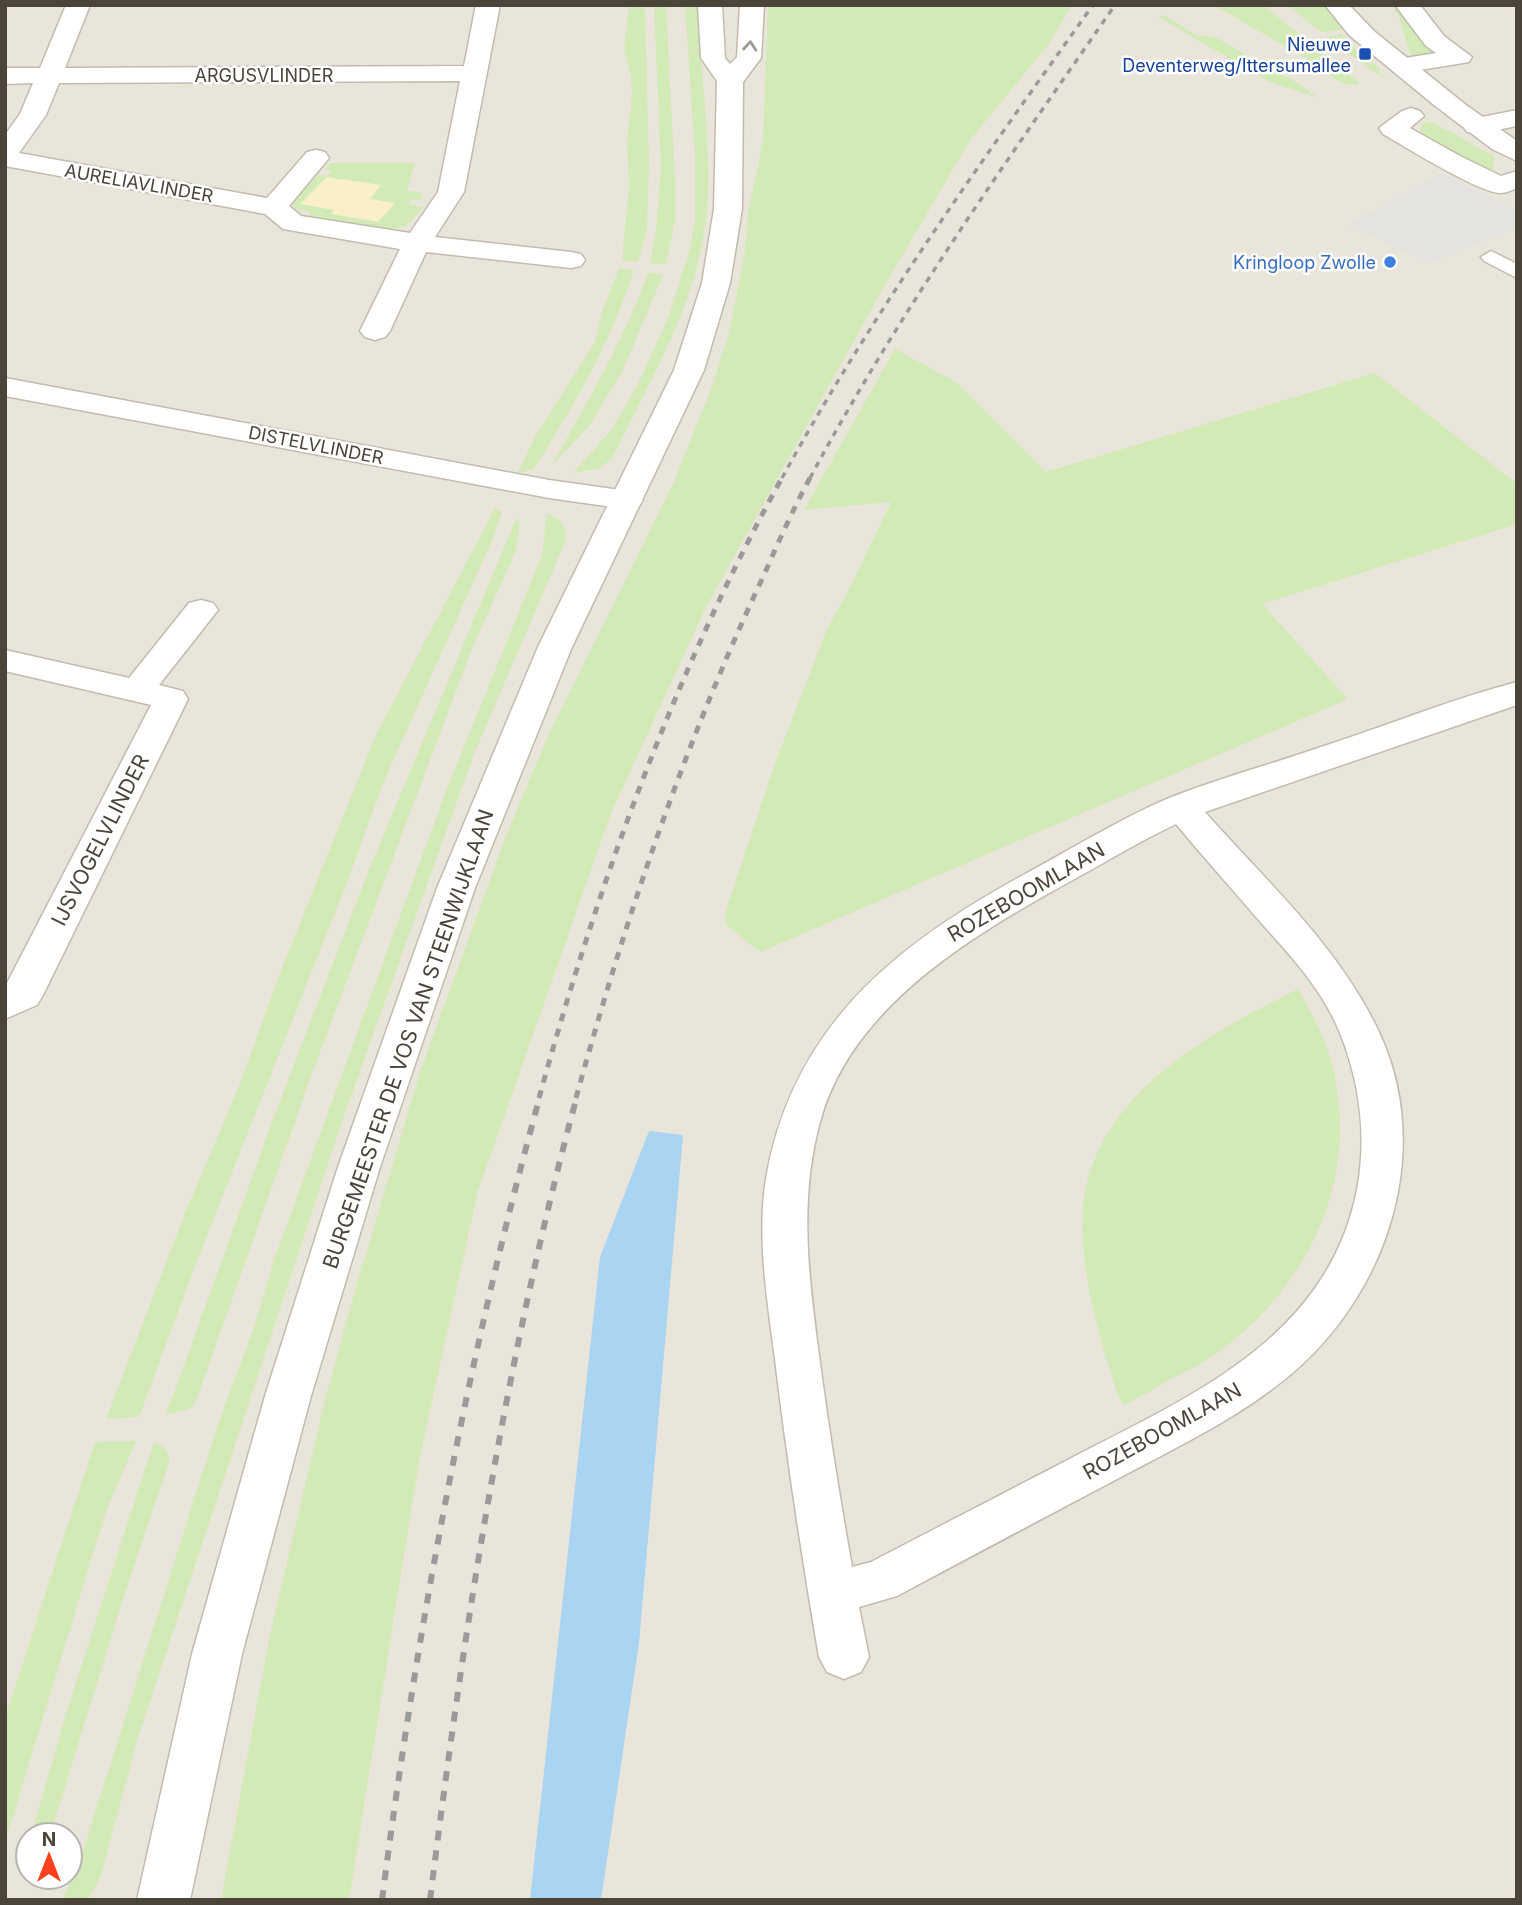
<svg xmlns="http://www.w3.org/2000/svg" width="1522" height="1905" font-family="Inter,sans-serif">
<style>
.residential{fill:#eae5da;fill-rule:evenodd}
.green{fill:#d2eab5}
.sand{fill:#f9efc9}
.parking{fill:#e5e3e0}
.water{fill:#a9d4f2}
.lines{fill:none;stroke-linecap:round;stroke-linejoin:round}
.service-casing{stroke:#c2bbae;stroke-width:3}
.minor-casing{stroke:#c2bbae;stroke-width:3}
.tertiary-casing{stroke:#c2bbae;stroke-width:3}
.service{fill:#fff;fill-rule:evenodd}
.minor{fill:#fff;fill-rule:evenodd}
.tertiary{fill:#fff;fill-rule:evenodd}
.rail-far2{stroke:#9a9a9a;stroke-width:3.5;stroke-dasharray:6 6;stroke-linecap:butt}
.rail-far1{stroke:#9a9a9a;stroke-width:5;stroke-dasharray:8 8;stroke-linecap:butt}
.rail{stroke:#9a9a9a;stroke-width:6;stroke-dasharray:10 10;stroke-linecap:butt}
.oneway{stroke:#9c9892}
.transit-dot{fill:#1a4fb4;stroke:#fff;stroke-width:2.5}
.shop-dot{fill:#3f7fe0;stroke:#fff;stroke-width:2.5}
.labels{text-anchor:middle;dominant-baseline:central;stroke-width:5;stroke-linejoin:round;paint-order:stroke}
.far-transit-label{font-size:18px;fill:#164399;stroke:#fff;text-anchor:end}
.far-street-label{font-size:18px;fill:#4b4439;stroke:#fff}
.far-shop-label{font-size:18px;fill:#366cbe;stroke:#fff;text-anchor:end}
.street-label{font-size:21px;fill:#4b4439;stroke:#fff}
</style>
<rect width="100%" height="100%" fill="#f6f3ec"/>
<!-- residential -->
<path class="residential" d="M5 5H1517V1900H5ZM28 1835H70V1877H28Z"/>
<!-- green -->
<g class="green">
<polygon points="629,5 645,7 649,164 647,229 638,261 622,261 629,186 627,138 632,95 631,76 624,50"/>
<polygon points="654,5 666,5 675,181 675,221 666,264 650,264 656,231 661,166"/>
<path d="M685 5H697L699 27C702 88 713 160 706 219 696 306 650 380 613 457L600 468 573 473 612 429 640 380 670 313 690 248 695 218V155Z"/>
<polygon points="768,5 1072,5 1048,45 971,139 886,283 706,607 611,813 478,1191 419,1461 349,1900 221,1900 269,1639 325,1400 350,1308 420,1072 506,836 548,736 674,482 713,384 729,333 745,252 748,212 763,143"/>
<path d="M1214 5H1263L1360 83C1345 90 1330 75 1318 68L1319 66Z"/>
<polygon points="1287,5 1329,5 1349,29 1321,32"/>
<polygon points="1392,5 1397,5 1434,52 1418,56 1410,54 1399,17"/>
<polygon points="1164,15 1196,35 1215,37 1284,77 1288,77 1319,98 1270,82 1158,17"/>
<polygon points="1341,34 1370,63 1374,63 1380,69 1379,73 1390,83 1326,37"/>
<polygon points="1430,121 1494,156 1494,169 1486,170 1416,132 1420,131 1422,124"/>
<polygon points="330,163 415,163 407,191 422,192 421,200 410,199 409,204 424,207 406,226 394,229 311,217 309,211 294,209 292,203 318,175 327,176 331,171 325,170"/>
<path d="M619 269 634 270C610 344 575 404 533 470L518 473 535 437 595 342 603 309Z"/>
<path d="M648 272 663 275 623 370 589 426 552 465C587 402 625 340 648 272Z"/>
<polygon points="895,349 956,382 1046,472 1375,373 1517,484 1517,524 1262,604 1348,699 760,952 725,924 726,910 777,758 827,629 851,586 891,502 804,510"/>
<polygon points="495,508 502,512 493,538 384,781 345,888 198,1258 139,1417 106,1419 184,1216 239,1086 283,965 376,735"/>
<path d="M547 513C561 520 567 525 566 540L474 754 345 1113 138 1737 101 1875 88 1900H63L84 1848 217 1427 253 1330 275 1257 446 791 542 555Z"/>
<polygon points="516,519 520,521 516,551 473,646 314,1068 195,1404 189,1409 166,1415 275,1114 368,872"/>
<path d="M1298 989C1314 1017 1329 1045 1335 1077 1357 1187 1306 1288 1217 1353 1203 1364 1186 1371 1171 1379 1155 1388 1140 1398 1124 1405L1118 1396C1100 1338 1078 1269 1083 1207 1094 1095 1208 1034 1298 989Z"/>
<polygon points="136,1441 105,1514 5,1842 5,1718 95,1442"/>
<polygon points="154,1442 166,1449 170,1460 125,1593 50,1835 31,1835 70,1701"/>
</g>
<!-- sand -->
<polygon class="sand" points="327,177 381,185 370,199 395,203 378,222 331,214 334,210 300,204"/>
<!-- parking -->
<polygon class="parking" points="1442,173 1517,211 1517,228 1429,263 1347,225"/>
<!-- water -->
<polygon class="water" points="649,1131 683,1135 639,1643 601,1900 530,1900 600,1257"/>
<g class="lines">
<defs>
<polygon id="service" points="1491,251 1517,264 1517,278 1484,261 1481,257"/>
<g id="minor">
<path d="M66 5H90L65 68 464 66 476 5H500L464 192 435 237 571 252 581 254 585 260 581 266 571 268 426 252 390 331 385 337 375 340 365 337 360 331 400 249 283 229 265 214 5 166V135L20 114 33 83 5 84V68H40ZM460 81 438 192 410 233 301 216 289 206 329 158 325 152 316 150 307 152 267 198 19 153 46 115 59 83Z"/>
<polygon points="1395,5 1420,5 1444,36 1472,57 1469,62 1402,73 1393,70 1389,65 1393,60 1436,53 1426,46"/>
<path d="M1411 108 1420 111 1424 116 1410 128 1460 156 1501 176 1517 171V188C1512 190 1506 193 1501 193 1481 194 1404 146 1383 134L1379 128 1402 111Z"/>
<polygon points="1517,110 1517,126 1476,134 1467,132 1463,126 1467,120"/>
<polygon points="5,378 549,480 627,491 638,493 643,500 638,507 627,509 549,498 5,396"/>
<polygon points="201,600 213,603 218,610 159,685 183,691 188,699 43,995 37,1005 5,1019 5,987 151,705 5,671 5,650 129,678 189,603"/>
<path d="M1517 682V705L1205 812C1266 881 1338 946 1378 1030 1434 1147 1390 1287 1296 1370 1243 1416 1181 1445 1119 1478 1045 1517 971 1556 897 1596L859 1607 869 1657 861 1672 844 1679 827 1672 819 1657C802 1558 787 1459 775 1359 767 1298 756 1234 767 1173 796 1018 906 938 1036 868 1080 844 1124 817 1169 798 1222 777 1279 762 1333 743 1394 723 1455 698 1517 682ZM1176 824C1204 858 1234 891 1263 925 1293 958 1323 991 1340 1033 1360 1083 1367 1137 1357 1190 1328 1335 1198 1393 1079 1454 1010 1490 940 1526 871 1562L852 1567C840 1499 829 1431 820 1363 809 1281 798 1202 820 1122 852 1003 979 932 1078 877 1111 859 1142 840 1176 824Z"/>
</g>
<g id="tertiary">
<polygon points="698,5 722,5 725,58 730,64 737,57 740,5 764,5 761,58 743,82 742,209 730,283 704,370 572,647 475,888 380,1167 311,1396 242,1654 190,1900 137,1900 192,1654 265,1396 338,1167 437,888 538,647 674,370 702,283 714,209 717,81 701,58"/>
<polygon points="1325,5 1349,5 1375,32 1466,105 1517,141 1517,161 1492,149 1434,105 1349,35"/>
</g>
</defs>
<!-- service casing -->
<use href="#service" class="service-casing"/>
<!-- minor casing -->
<use href="#minor" class="minor-casing"/>
<!-- tertiary casing -->
<use href="#tertiary" class="tertiary-casing"/>
<!-- service -->
<use href="#service" class="service"/>
<!-- minor -->
<use href="#minor" class="minor"/>
<!-- tertiary -->
<use href="#tertiary" class="tertiary"/>
<!-- rail-far2 -->
<g class="rail-far2">
<path d="M782 478C873 312 983 159 1093 5"/>
<path d="M810 478C899 312 1008 159 1115 5"/>
</g>
<!-- rail-far1 -->
<g class="rail-far1">
<path d="M539 1098C598 884 675 671 783 476"/>
<path d="M576 1098C625 920 684 745 763 577 778 543 793 509 811 476"/>
</g>
<!-- rail -->
<g class="rail">
<path d="M382 1900C417 1629 467 1360 540 1096"/>
<path d="M430 1900C464 1629 505 1360 577 1096"/>
</g>
</g>
<!-- one-way arrows -->
<defs><path id="oneway-chevron" d="M-2-3.5L2.5 0L-2 3.5" fill="none" stroke-width="1.6" stroke-linecap="round" stroke-linejoin="round" transform="scale(1.75)"/></defs>
<use class="oneway" href="#oneway-chevron" transform="translate(750 46) rotate(-85)"/>
<!-- markers -->
<rect class="transit-dot" x="1358" y="47" width="14" height="14" rx="3.5"/>
<circle class="shop-dot" cx="1390" cy="262" r="7"/>
<g class="labels">
<!-- far-transit labels -->
<g class="far-transit-label">
<text x="1351" y="44">Nieuwe<tspan x="1351" dy="21">Deventerweg/Ittersumallee</tspan></text>
</g>
<!-- far-street labels -->
<g class="far-street-label">
<text x="264" y="75">ARGUSVLINDER</text>
<text transform="translate(139 183) rotate(10)">AURELIAVLINDER</text>
<text transform="translate(316 445) rotate(11)">DISTELVLINDER</text>
</g>
<!-- far-shop labels -->
<g class="far-shop-label">
<text x="1376" y="262">Kringloop Zwolle</text>
</g>
<!-- street labels -->
<g class="street-label">
<text transform="translate(100 840) rotate(-63)">IJSVOGELVLINDER</text>
<text transform="translate(1026 892) rotate(-30)">ROZEBOOMLAAN</text>
<text transform="translate(408 1039) rotate(-71)">BURGEMEESTER DE VOS VAN STEENWIJKLAAN</text>
<text transform="translate(1162 1431) rotate(-29)">ROZEBOOMLAAN</text>
</g>
</g>
<!-- border -->
<rect width="1522" height="1905" fill="none" stroke="#4b4439" stroke-width="14"/>
<!-- north arrow -->
<g transform="translate(49 1856)"><circle r="33" fill="#ffffff" stroke="#b7b4b0" stroke-width="2"/>
<path d="M0-5L12 26L0 18L-12 26Z" fill="#fc3f1d"/>
<text y="-10" font-size="19" font-weight="bold" text-anchor="middle" fill="#4b4439">N</text>
</g>
</svg>
